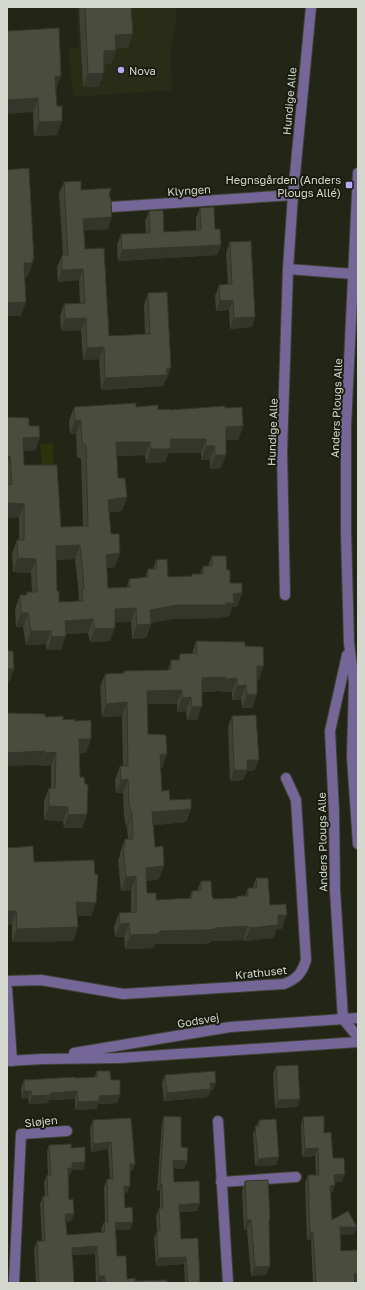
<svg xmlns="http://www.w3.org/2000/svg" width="365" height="1290" font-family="'Golos Text',sans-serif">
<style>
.built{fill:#292d17}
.green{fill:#2c320b}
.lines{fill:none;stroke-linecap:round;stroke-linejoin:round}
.minor-casing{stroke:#3f4234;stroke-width:12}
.minor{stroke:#746797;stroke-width:10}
.wall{fill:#404234;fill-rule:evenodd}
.shaded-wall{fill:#34362b}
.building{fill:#4a4d3d;stroke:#34362b;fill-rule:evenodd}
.poi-dot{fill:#bda9f5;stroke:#191c0e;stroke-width:1.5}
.labels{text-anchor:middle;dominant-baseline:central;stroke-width:4;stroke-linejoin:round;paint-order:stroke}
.poi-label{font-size:11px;fill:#d4d7cd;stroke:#191c0e;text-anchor:start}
.street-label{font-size:11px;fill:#d4d7cd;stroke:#191c0e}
</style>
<rect width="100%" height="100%" fill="#232617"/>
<!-- built -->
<polygon class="built" points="77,7 176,7 176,21 171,48 172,90 73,97 69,49 79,48"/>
<!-- green -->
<polygon class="green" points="53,443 54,468 42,468 40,444"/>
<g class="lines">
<defs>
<g id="minor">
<polyline points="358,173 346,426 346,532 349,643 354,683 352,757 358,844"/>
<polyline points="111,207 293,195"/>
<polyline points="288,269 353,274"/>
<polyline points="285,595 282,451 288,269 293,195 311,7"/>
<polyline points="347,655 330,731 334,812 335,890 343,1019 358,1037"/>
<path d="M7 981 41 980 123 994 284 984C297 979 302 973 306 960L296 800 286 778"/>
<polyline points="7,989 12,1061"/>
<polyline points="74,1053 230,1027 358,1018"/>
<polyline points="7,1061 43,1059 119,1058 358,1042"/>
<polyline points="218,1121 228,1283"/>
<polyline points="221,1182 296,1177"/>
<polyline points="14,1283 21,1134 67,1131"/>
</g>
</defs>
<!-- minor casing -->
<use href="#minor" class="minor-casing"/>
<!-- minor -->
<use href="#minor" class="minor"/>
</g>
<!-- wall -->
<g class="wall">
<polygon points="79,7 131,7 128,48 116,48 116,50 111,64 104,64 99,87 83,87"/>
<polygon points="7,31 56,90 57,135 34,136 33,112"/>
<polygon points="64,182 81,190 109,195 108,229 84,230 85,249 109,336 145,334 144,305 148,293 167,379 165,380 163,386 101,390 99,359 83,360 81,330 61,331 60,316 64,304 80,303 79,280 58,282 57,267 62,255 63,255 59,193"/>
<polygon points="200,208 215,229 221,245 217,255 118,261 117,245 121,234 146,233 145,221 149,211 164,232 196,230 196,218"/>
<polygon points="230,242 252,327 230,329 229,310 216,311 215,296 219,285 228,285 226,253"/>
<path d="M74 407H136L170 410 225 408 243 426 238 440H226V455L221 468 210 469V460H201V453H168L165 462 146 463 145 455 117 456 118 478 127 497 122 511 109 512 115 567 107 568 108 588 127 587 129 579 145 577 148 569H153L156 560 169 577 192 576V574H200L203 566H208L212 556 227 570 230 583 242 593 237 607H232L229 616 222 617 221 618 173 619 151 623V624L146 638 132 639 131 622H115L110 641 90 642 88 633 65 634 61 650H47L46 644 26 645 23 627H16L15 609 20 595H26L27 592H32L31 573 13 572 12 554 17 540H19V518L7 517V417L29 426 40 437 35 451H23L24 465 61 527 83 526 81 459 77 457 76 434H70L69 421ZM75 559 78 585 79 599 78 601 59 602 57 591 56 560Z"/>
<polygon points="196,641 245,646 259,680 257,680 257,694 252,708 242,708 241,699 232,700 232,692 221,692 221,691 202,692 197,720 187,720 186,711 177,712 177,704 148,704 148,734 167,754 162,768 160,768 162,791 170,800 191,809 186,822 153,825 159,879 146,881 147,893 156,900 189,899 192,891 197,891 201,881 214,899 236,898 237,896 245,896 248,888 253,888 256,878 282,929 277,929 273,938 245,941 243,940 211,941 210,943 199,944 155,944 153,948 125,949 124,937 115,937 114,927 119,913 131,912 131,890 121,891 118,860 120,856 120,853 125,839 128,839 127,827 126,827 124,816 123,793 116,793 115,780 120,766 123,766 122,716 102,717 100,687 105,674 123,673 124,671 168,670 171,660 178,660 192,654"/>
<polygon points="232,716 255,770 247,771 243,780 230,781 228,727"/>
<polygon points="45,717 75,721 86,753 80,753 80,777 87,814 82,828 64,828 63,821 44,820 44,801 49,788 51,788 51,766 40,766"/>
<polygon points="34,862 96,903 91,916 77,915 78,927 73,941 12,942 12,924 7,925"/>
<polygon points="276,1066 300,1099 297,1107 275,1108 273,1074"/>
<polygon points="97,1071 111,1080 117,1103 98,1104 96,1109 75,1110 75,1099 49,1100 48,1103 29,1104 28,1098 22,1099 21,1088 24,1080 94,1078"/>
<polygon points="165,1075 216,1083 213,1090 210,1091 208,1097 164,1101 162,1083"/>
<polygon points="164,1116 181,1147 187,1161 184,1169 173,1168 174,1182 200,1203 197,1211 180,1212 181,1239 200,1283 185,1283 184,1264 156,1266 154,1238 157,1231 156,1216 159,1208 160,1208 160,1191 157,1191 162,1123"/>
<polygon points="303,1117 324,1133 333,1158 342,1182 335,1182 335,1185 332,1193 331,1193 332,1220 354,1234 340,1235 341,1251 358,1250 358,1281 355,1281 355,1283 313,1283 311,1240 307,1240 305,1183 308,1175 316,1175 315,1156 302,1157 301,1124"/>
<polygon points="93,1120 135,1164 132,1171 130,1171 127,1193 125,1193 125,1208 130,1230 116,1230 117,1256 127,1279 135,1281 167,1283 96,1283 95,1254 73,1255 74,1283 36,1283 34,1249 37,1241 42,1241 40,1204 43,1196 45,1196 44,1182 47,1175 48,1175 47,1152 49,1145 71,1148 85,1162 83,1170 72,1170 70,1175 68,1175 69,1200 74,1214 71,1221 66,1222 67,1235 102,1232 101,1229 104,1222 105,1222 104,1187 107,1179 110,1179 108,1149 91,1152 90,1128"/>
<polygon points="259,1120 279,1157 276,1165 255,1166 253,1134"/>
<polygon points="245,1181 270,1219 269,1223 270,1266 266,1275 251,1276 247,1230 244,1230 242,1191"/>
</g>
<!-- shaded-wall -->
<g class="shaded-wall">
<polygon points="133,34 128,48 110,49 115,35"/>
<polygon points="116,50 111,64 99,65 104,51"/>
<polygon points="104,73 99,87 83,87 88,74"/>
<polygon points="61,76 56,90 55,77"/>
<polygon points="38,98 33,112 7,114 7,100"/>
<polygon points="62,121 57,135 34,136 39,122"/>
<polygon points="112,217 108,229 79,231 83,219"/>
<polygon points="221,245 217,255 118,261 122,250"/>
<polygon points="32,260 34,260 29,274 28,274 27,277 19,277 24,263"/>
<polygon points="83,269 79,280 58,282 62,270"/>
<polygon points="233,300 229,310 216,311 220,301"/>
<polygon points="26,302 21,316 7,316 7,303"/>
<polygon points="255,317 252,327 230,329 234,318"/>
<polygon points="86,318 81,330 61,331 65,319"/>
<polygon points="104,347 99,359 83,360 87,348"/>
<polygon points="167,368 171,368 167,379 165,380 163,386 101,390 105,378"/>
<polygon points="81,420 76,434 70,434 75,421"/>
<polygon points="243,426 238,440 221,440 226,427"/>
<polygon points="40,437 35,451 18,451 23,438"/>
<polygon points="171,439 206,439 201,453 168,453 165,462 146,463 151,449"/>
<polygon points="116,442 150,442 145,455 111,456"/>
<polygon points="206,446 215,446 210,460 201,460"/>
<polygon points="215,455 226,455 221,468 210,469"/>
<polygon points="10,456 7,466 7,457"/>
<polygon points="127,497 122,511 103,513 108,500"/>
<polygon points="7,503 24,504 19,518 7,517"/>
<polygon points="80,545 75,559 51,560 56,546"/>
<polygon points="120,553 115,567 101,569 106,555"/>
<polygon points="18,558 36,559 31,573 13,572"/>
<polygon points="242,593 237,607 232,607 229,616 222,617 221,618 173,619 145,624 150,610 178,605 226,603 233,594"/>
<polygon points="136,608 131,622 110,623 115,609"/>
<polygon points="21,613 28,613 23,627 16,627"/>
<polygon points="93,619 88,633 60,634 65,621"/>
<polygon points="151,624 146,638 132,639 137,625"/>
<polygon points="115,628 110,641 90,642 95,629"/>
<polygon points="31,631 51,631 46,644 26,645"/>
<polygon points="66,636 61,650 47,650 52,637"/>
<polygon points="257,666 264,666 259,680 252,680"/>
<polygon points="7,669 14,669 9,683 7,683"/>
<polygon points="226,677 221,691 197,692 202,678"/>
<polygon points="237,678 232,692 221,692 226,679"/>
<polygon points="246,685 241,699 232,700 237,686"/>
<polygon points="182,690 177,704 142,704 147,691"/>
<polygon points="257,694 252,708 242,708 247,695"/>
<polygon points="191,697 186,711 177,712 182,698"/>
<polygon points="127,702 122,716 102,717 106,704"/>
<polygon points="202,706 197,720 187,720 192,707"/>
<polygon points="79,739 91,739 86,753 74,753"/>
<polygon points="45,751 40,765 7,766 7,753"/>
<polygon points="56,752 51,766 40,766 45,753"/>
<polygon points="167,754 162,768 155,768 160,755"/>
<polygon points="247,760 259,760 255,770 247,771 243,780 230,781 234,770"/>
<polygon points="128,779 123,793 116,793 121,780"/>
<polygon points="49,806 68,807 63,821 44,820"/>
<polygon points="191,809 186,822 147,826 152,812"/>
<polygon points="131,813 132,813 127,827 126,827"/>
<polygon points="87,814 82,828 64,828 68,815"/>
<polygon points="164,866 159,879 141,882 146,868"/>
<polygon points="136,876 131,890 121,891 126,877"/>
<polygon points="76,902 96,903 91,916 72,915"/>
<polygon points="7,911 16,911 12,924 7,925"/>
<polygon points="278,915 287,915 282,929 277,929 273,938 245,941 250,928"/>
<polygon points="129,923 124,937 115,937 120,924"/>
<polygon points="248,926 243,940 211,941 210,943 199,944 155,944 153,948 125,949 130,935 160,931"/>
<polygon points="78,927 73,941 12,942 17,929"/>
<polygon points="210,1083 216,1083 213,1090 210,1091 208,1097 164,1101 167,1093"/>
<polygon points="24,1091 31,1091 28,1098 22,1099"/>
<polygon points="77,1091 75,1099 49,1100 48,1103 29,1104 32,1096 51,1093"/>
<polygon points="120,1095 117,1103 98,1104 96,1109 75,1110 78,1102 99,1096"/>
<polygon points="300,1099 297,1107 275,1108 278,1100"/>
<polygon points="111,1142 108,1149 91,1152 93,1144"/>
<polygon points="318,1148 315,1156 302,1157 305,1149"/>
<polygon points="279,1157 276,1165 255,1166 258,1159"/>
<polygon points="173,1160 187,1161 184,1169 170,1168"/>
<polygon points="85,1162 83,1170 72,1170 70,1175 65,1175 68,1168 72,1163"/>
<polygon points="130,1164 135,1164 132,1171 127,1172"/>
<polygon points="345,1174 342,1182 332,1182 334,1175"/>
<polygon points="160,1184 162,1184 160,1191 157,1191"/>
<polygon points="335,1185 332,1193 328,1193 330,1186"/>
<polygon points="124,1186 130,1186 127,1193 122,1193"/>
<polygon points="200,1203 197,1211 176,1212 179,1205"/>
<polygon points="65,1214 74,1214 71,1221 62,1222"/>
<polygon points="247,1220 251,1220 247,1230 244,1230"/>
<polygon points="133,1222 130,1230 112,1230 115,1223"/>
<polygon points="340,1227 357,1227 354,1234 337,1235"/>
<polygon points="310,1232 313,1232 311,1240 307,1240"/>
<polygon points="97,1246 95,1254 69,1255 72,1248"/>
<polygon points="186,1257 184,1264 156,1266 158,1258"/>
<polygon points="270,1266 266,1275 251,1276 255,1267"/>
<polygon points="354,1274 358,1274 358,1281 352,1282"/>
<polygon points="99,1276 105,1276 102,1283 97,1283"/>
</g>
<!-- building -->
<g class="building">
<polygon points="85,7 131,7 133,34 115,35 116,50 104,51 104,73 88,74"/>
<polygon points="59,28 61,76 55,77 57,106 62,106 62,121 39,122 38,98 7,100 7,31"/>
<polygon points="29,168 34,260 32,260 32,263 24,263 26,302 7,303 7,170"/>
<polygon points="81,181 81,190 111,188 109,195 111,200 112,217 83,219 85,249 104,248 109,336 150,334 148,293 167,292 171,368 167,368 167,375 105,378 104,347 87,348 86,318 65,319 64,304 85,303 83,269 62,270 62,255 68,255 64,182"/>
<polygon points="214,207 215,229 220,229 221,245 122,250 121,234 150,233 149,211 163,210 164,232 201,230 200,208"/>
<polygon points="251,241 255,317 234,318 233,300 220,301 219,285 232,284 230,242"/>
<path d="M136 403V407L158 405V410L170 409V410L225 406V408L242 407 243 426 226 427V455H215V446H206V439H171L170 449H151L150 442H116L118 478H125L127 497 108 500 111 534H119L120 553 106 555 108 588 130 587 129 579 148 577V569H157L156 560 167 559 168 576 169 577 192 576V574H203V566H212V556H226L227 570H230V583H242V593L233 594 234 603H226V605H178L150 610 151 624 137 625 136 608 115 609V628L95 629 93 619 65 621 66 636 52 637 51 631H31L28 613H21L20 595H27V592H37L36 559 18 558 17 540H24V504L7 503V485L12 484 10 456 7 457V417L29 418V426H39L40 437 23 438 24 465H57L61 527 88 526 86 445 82 443 81 420 75 421 74 407ZM80 545 83 572 84 589 82 590 83 601 59 602V591H57L56 546Z"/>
<polygon points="196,641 245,642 245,646 263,647 264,666 257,666 257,694 247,695 246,685 237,686 237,678 226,679 226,677 202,678 202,706 192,707 191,697 182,698 182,690 147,691 148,734 166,735 167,754 160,755 162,791 169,790 170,800 191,799 191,809 152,812 155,847 163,846 164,866 146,868 147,893 156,893 156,900 192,898 192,891 201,890 201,881 211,881 212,897 214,899 237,898 237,896 248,896 248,888 257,888 256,878 268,878 270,905 286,904 287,915 278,915 278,925 250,928 248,926 215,928 215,929 204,930 160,931 158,934 130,935 129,923 120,924 119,913 136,912 136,876 126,877 123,847 125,847 125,839 132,839 133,837 132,813 131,813 129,802 128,779 121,780 120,766 128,766 127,702 106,704 105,674 124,673 124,671 170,670 171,668 171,660 179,660 180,654 197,653"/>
<polygon points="7,651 13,651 14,669 7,669 7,671"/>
<polygon points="7,713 45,714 45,717 63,716 63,720 75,719 75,721 91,720 91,739 79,739 80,777 84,777 85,784 87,784 88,786 87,814 68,815 68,807 49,806 49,788 55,788 56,752 45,753 45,751 7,753"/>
<polygon points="256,715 259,760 247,760 247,770 234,770 232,716"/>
<polygon points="33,846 34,862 94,860 95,874 98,875 96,903 76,902 78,927 17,929 16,911 7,911 7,848"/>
<polygon points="298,1065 300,1099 278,1100 276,1066"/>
<polygon points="97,1071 110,1071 111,1080 120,1080 120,1095 99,1096 99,1101 78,1102 77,1091 51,1093 51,1095 32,1096 31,1091 24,1091 24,1080 75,1077 75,1078 97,1077"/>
<polygon points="215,1071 216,1083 210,1083 211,1089 167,1093 165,1075"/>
<polygon points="164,1116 181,1117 181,1147 188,1148 187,1161 173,1160 174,1182 199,1181 200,1203 179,1205 181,1239 198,1238 200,1283 188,1283 186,1257 158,1258 157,1231 160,1230 159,1208 163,1208 162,1184 160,1184"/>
<polygon points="324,1116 324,1133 331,1132 333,1158 344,1158 345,1174 334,1175 335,1185 330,1186 332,1220 348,1211 357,1227 340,1227 341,1251 358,1250 358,1274 354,1274 355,1283 316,1283 313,1232 310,1232 308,1175 319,1175 318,1148 305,1149 303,1117"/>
<polygon points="131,1118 135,1164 130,1164 130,1186 124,1186 125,1208 132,1207 133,1222 115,1223 117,1256 126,1256 127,1279 135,1278 135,1281 167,1280 167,1283 105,1283 105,1276 99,1276 97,1246 72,1248 74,1283 39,1283 37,1241 45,1241 43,1196 48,1196 47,1175 51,1175 49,1145 71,1144 71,1148 85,1147 85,1162 72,1163 72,1168 68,1168 69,1200 73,1199 74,1214 65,1214 67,1235 105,1232 104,1222 108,1222 107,1179 113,1179 111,1142 93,1144 93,1120"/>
<polygon points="276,1119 279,1157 258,1159 255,1126 259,1126 259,1120"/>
<polygon points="268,1180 270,1219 269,1219 270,1266 255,1267 251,1220 247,1220 245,1181"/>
</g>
<!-- markers -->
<g class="poi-dot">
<circle cx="121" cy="70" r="4"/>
<rect x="345" y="181" width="8" height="8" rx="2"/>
</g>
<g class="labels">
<!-- poi labels -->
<g class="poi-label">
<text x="129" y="70">Nova</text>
<text x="341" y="179" text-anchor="end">Hegnsgården (Anders<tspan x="341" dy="13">Plougs Allé)</tspan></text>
</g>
<!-- street labels -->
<g class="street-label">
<text transform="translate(289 101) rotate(-85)">Hundige Alle</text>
<text transform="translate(189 190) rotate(-4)">Klyngen</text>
<text transform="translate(336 408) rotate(-88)">Anders Plougs Alle</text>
<text transform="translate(272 432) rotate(-88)">Hundige Alle</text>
<text transform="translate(322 842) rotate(-91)">Anders Plougs Alle</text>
<text transform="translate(261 972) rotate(-6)">Krathuset</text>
<text transform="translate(198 1020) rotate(-10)">Godsvej</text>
<text transform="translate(41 1121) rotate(-6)">Sløjen</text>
</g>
</g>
<!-- border -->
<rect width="365" height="1290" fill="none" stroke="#d4d7cd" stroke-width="16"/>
</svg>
